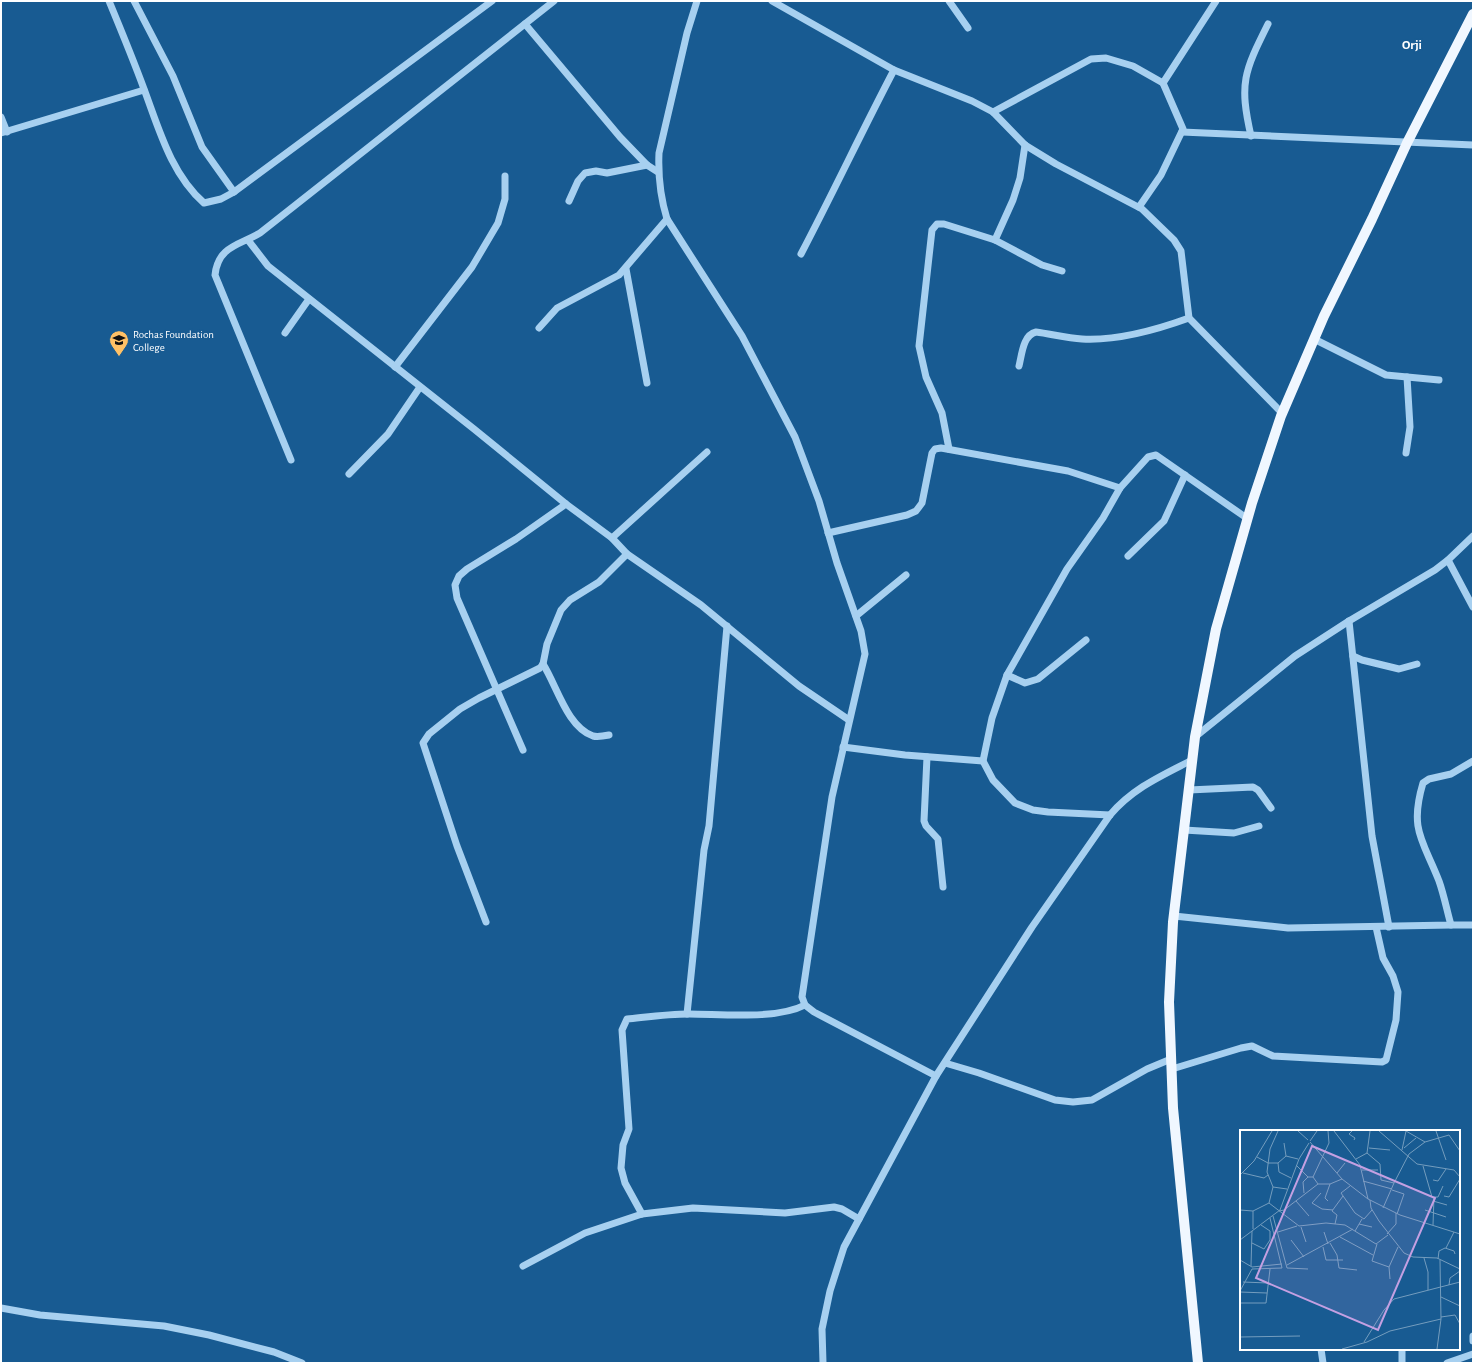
<svg xmlns="http://www.w3.org/2000/svg" width="1474" height="1364" font-family="'Alegreya Sans',sans-serif">
<style>
.lines{fill:none;stroke-linecap:round;stroke-linejoin:round}
.minor{stroke:#a7d0f0;stroke-width:7}
.major{stroke:#f0f7ff;stroke-width:10}
.labels{text-anchor:middle;dominant-baseline:central;stroke-width:4;stroke-linejoin:round;paint-order:stroke}
.poi-label{font-size:11px;fill:#fff;stroke:#185b92;text-anchor:start}
.quarter-label{font-size:13px;font-weight:bold;fill:#fff;stroke:#185b92}
.inset-road{fill:none;stroke:#749dbe;stroke-width:1}
.view{fill:#c4a0e2;fill-opacity:0.15;stroke:#c4a0e2;stroke-width:2}
.inset-edge{fill:none;stroke:#fff;stroke-width:2}
</style>
<rect width="100%" height="100%" fill="#185b92"/>
<g class="lines">
<!-- minor -->
<g class="minor">
<path d="M109 1C121 30 133 59 144 89 159 129 171 174 204 203L221 199 234 192 492 1"/>
<polyline points="134,1 173,76 202,147 234,192"/>
<path d="M697 1 687 33 659 153C658 176 660 196 667 219L742 336 795 437 819 501 837 563 861 631 865 654 832 797 802 997 805 1005 814 1012 936 1076"/>
<polyline points="772,1 894,70 972,101 993,112 1025,145 1056,164 1142,209 1174,240 1181,251 1189,318 1282,413"/>
<polyline points="949,1 968,28"/>
<polyline points="525,24 620,137 647,165 658,172"/>
<polyline points="1163,83 1216,1"/>
<polyline points="993,112 1091,59 1106,58 1133,66 1163,83 1183,129 1161,175 1139,207"/>
<polyline points="1,117 7,132"/>
<polyline points="1182,132 1473,145"/>
<polyline points="1,133 144,90"/>
<path d="M1251 136C1239 83 1244 72 1268 24"/>
<polyline points="569,201 578,181 585,173 596,171 607,173 647,165"/>
<polyline points="248,240 268,266 474,429 566,504 612,538 627,554 701,605 799,686 849,720"/>
<polyline points="995,240 1013,200 1020,178 1025,145"/>
<path d="M801 254C833 193 862 131 894 70"/>
<polyline points="626,269 647,383"/>
<polyline points="539,328 557,308 619,275 667,219"/>
<polyline points="285,333 309,299"/>
<polyline points="1314,339 1386,375 1439,380"/>
<path d="M1019 366C1022 354 1023 335 1036 332 1051 334 1067 338 1082 339 1118 341 1156 330 1189 318"/>
<polyline points="395,367 472,267 498,223 505,199 505,176"/>
<polyline points="949,449 942,413 926,377 919,346 932,230 937,224 944,224 995,240 1042,265 1062,271"/>
<polyline points="1406,453 1410,427 1407,377"/>
<path d="M291 460 215 275C218 246 240 245 260 233L554 1"/>
<polyline points="349,474 388,434 420,387"/>
<polyline points="828,533 907,515 916,511 922,503 932,453 935,449 941,448 1068,471 1120,488"/>
<polyline points="612,538 707,452"/>
<polyline points="1128,556 1164,521 1185,475"/>
<polyline points="1448,560 1473,607"/>
<polyline points="856,616 906,575"/>
<polyline points="1349,621 1372,836 1389,927"/>
<polyline points="1353,656 1362,660 1399,669 1417,664"/>
<path d="M543 664C557 686 567 727 593 736 597 737 604 736 609 735"/>
<polyline points="1007,675 1025,683 1038,679 1086,640"/>
<polyline points="1195,737 1295,656 1349,621 1435,570 1448,560 1473,536"/>
<polyline points="843,747 905,755 983,761"/>
<polyline points="523,750 457,598 455,585 459,576 467,569 516,539 566,504"/>
<polyline points="927,757 924,821 926,826 938,839 943,887"/>
<polyline points="1189,790 1253,787 1258,790 1271,808"/>
<polyline points="1110,815 1048,812 1033,810 1015,803 993,780 983,761 992,718 1007,675 1067,569 1103,518 1120,488 1148,457 1156,455 1248,519"/>
<polyline points="1184,830 1234,833 1259,826"/>
<path d="M1174 916 1288 928 1451 925C1447 911 1444 895 1439 881 1423 840 1409 830 1423 783L1429 779 1451 774 1473 761"/>
<polyline points="486,922 457,846 423,743 429,734 460,709 479,698 540,668 543,664 547,644 561,610 570,600 599,582 627,554"/>
<polyline points="1451,925 1473,925"/>
<polyline points="687,1014 704,850 709,826 727,626"/>
<polyline points="945,1063 979,1073 1055,1100 1073,1102 1092,1100 1147,1069 1171,1059"/>
<polyline points="1172,1069 1241,1048 1252,1046 1273,1056 1382,1062 1386,1060 1396,1020 1398,992 1393,976 1383,958 1376,927"/>
<path d="M642 1214 625 1183 621 1168 623 1145 629 1129 622 1030 627 1019C647 1017 668 1014 689 1014 721 1014 776 1020 805 1005"/>
<polyline points="523,1266 585,1233 642,1214 693,1208 785,1213 834,1207 842,1209 859,1219"/>
<polyline points="1,1308 40,1315 164,1326 209,1335 274,1352 302,1363"/>
<polyline points="1473,1336 1473,1341"/>
<polyline points="1321,1349 1323,1363"/>
<polyline points="1402,1349 1402,1363"/>
<path d="M823 1363 822 1329 830 1291 844 1247 936 1076 1032 927 1110 815C1133 788 1161 776 1192 760"/>
<polyline points="1447,1363 1473,1354"/>
</g>
<!-- major -->
<polyline class="major" points="1198,1363 1173,1108 1169,1002 1173,922 1195,737 1216,629 1252,503 1281,416 1324,316 1372,219 1407,143 1473,14"/>
</g>
<!-- icons -->
<defs>
<symbol id="university-pin" viewBox="-11 -11 22 30"><path d="M0 17L-7.5 6A9.5 9.5 0 1 1 7.5 6Z" fill="#ffc166" stroke="#185b92"/><path d="M0-5L7-2L0 1L-7-2ZM-4 1L0 2.5L4 1V4Q0 6-4 4Z" fill="#111"/></symbol>
</defs>
<g fill-rule="evenodd">
<use href="#university-pin" x="108" y="329" width="22" height="30"/>
</g>
<g class="labels">
<!-- poi labels -->
<g class="poi-label">
<text x="133" y="334">Rochas Foundation<tspan x="133" dy="13">College</tspan></text>
</g>
<!-- quarter labels -->
<g class="quarter-label">
<text x="1412" y="45">Orji</text>
</g>
</g>
<!-- overview -->
<g transform="translate(1240 1130)">
<rect width="220" height="220" fill="#185b92"/>
<path class="inset-road" d="M38 1 30 19 27 42 33 57 47 59M58 1 68 10M94 1 120 35 128 69M112 1 109 4 115 8 114 10M139 1 177 34 214 40 220 47M166 1 185 12 209 5 220 21M196 1 206 30M70 11 77 1M70 12 102 49 128 69 160 85 220 104M44 13 46 26M129 18 150 20M164 18 176 8M162 20 166 1M127 23 140 34 141 50 154 53 143 78M17 27 28 33H38L46 26 58 29M116 29 127 23 130 1M38 33 39 42 51 48M56 35 68 47M183 36 192 67H198L203 56M122 40H138M3 43 24 48 28 45M97 43 105 33M0 45 14 31 32 1M73 47 89 13 88 1M193 50 198 51 206 39M123 51 152 59M154 53 169 24 185 12M110 56 101 63 115 83 124 89 132 80M152 60 164 64 157 84M64 63 63 52 68 47H73L78 54M81 63 72 73 82 79 93 80M204 66 209 67 220 49M130 70 131 78 139 91 164 123 173 127 197 128 220 139M56 71 69 86M88 71 85 68 90 54M193 71 207 75M29 73 59 96 86 93 105 95 136 114 148 105M0 80 13 81V99M185 80 206 87M13 81 29 73 33 57M39 81 44 80 78 54H90L102 49M33 86 47 138 68 139M95 94 97 85 92 81 103 66M119 94 132 97M193 95 194 67M61 97 66 112M115 101 122 89M38 102 57 96M84 102 88 114M147 104 156 94V83M100 107 133 125M0 110 40 80 59 29 69 13M51 110 64 127M12 113 24 119 30 110V101L21 95M90 113 97 125 99 138 117 140M137 114 132 131 149 137M83 117 86 130H103M206 118 214 102M184 128 188 142V160M198 129 199 121 205 118 214 121 215 124M0 130 12 137 42 134M47 135 113 99M11 136 12 101M150 149 149 137 158 117M3 152 28 153M209 155 210 148 220 141M0 161 12 139 42 138 30 88M0 162 27 163M201 167 220 176M0 173H26L30 139M201 187 215 185 220 194M0 207 60 206M124 212 144 180 154 169 220 152M102 219 127 212 150 201 201 189M197 219 201 189 200 130"/>
<path class="view" d="M72 16 195 68 138 200 16 148Z"/>
<rect width="220" height="220" class="inset-edge"/>
</g>
<!-- border -->
<rect width="1474" height="1364" fill="none" stroke="#ffffff" stroke-width="4"/>
</svg>
